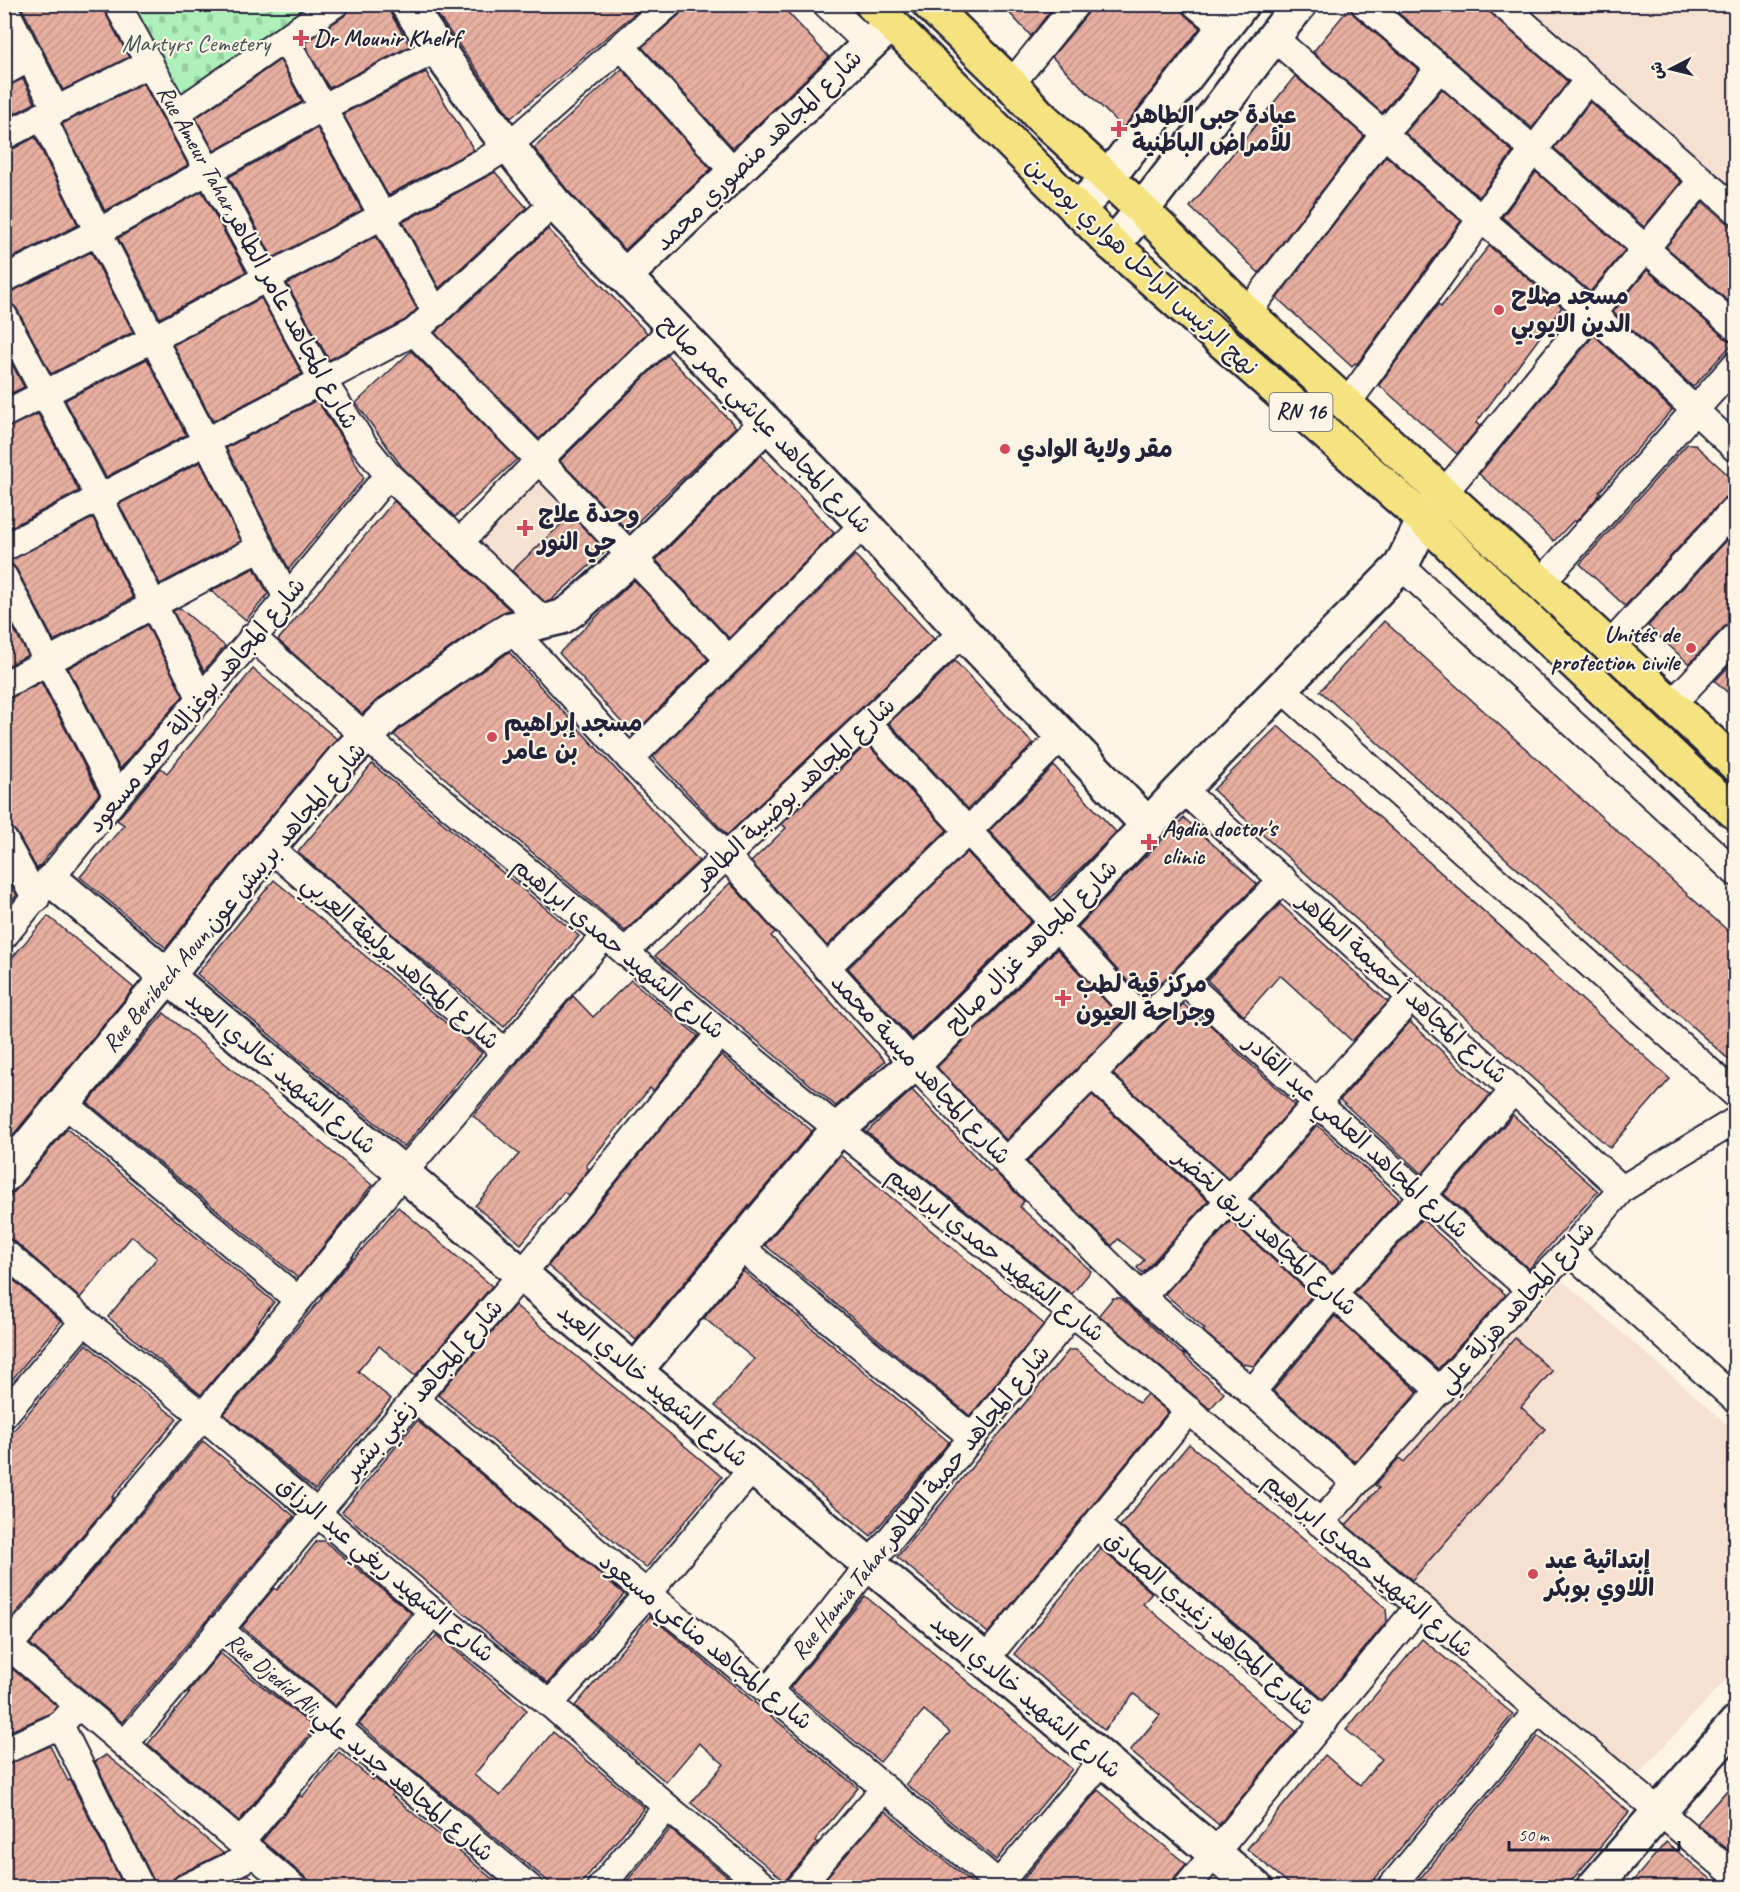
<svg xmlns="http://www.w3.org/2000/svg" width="1740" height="1892" font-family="Caveat,'Playpen Sans Arabic',sans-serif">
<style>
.built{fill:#f6e0d1}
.cemetery{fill:url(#cemetery-stones);stroke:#68897a;stroke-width:1.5}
.building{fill:url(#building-hatch);stroke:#22223b;stroke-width:1.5}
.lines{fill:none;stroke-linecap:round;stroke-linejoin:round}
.minor-casing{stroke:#22223b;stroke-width:30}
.tertiary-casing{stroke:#22223b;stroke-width:38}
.primary-casing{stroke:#22223b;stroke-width:38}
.minor{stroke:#fcf5e5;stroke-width:26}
.tertiary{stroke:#fcf5e5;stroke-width:33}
.primary{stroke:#f5e382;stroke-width:33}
.poi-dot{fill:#d1495b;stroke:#fcf5e5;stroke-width:2}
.labels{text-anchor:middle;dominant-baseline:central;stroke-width:4.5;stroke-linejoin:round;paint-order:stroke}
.shield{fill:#fcf5e5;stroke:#63616e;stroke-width:1.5}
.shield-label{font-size:22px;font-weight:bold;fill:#22223b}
.poi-label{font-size:24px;font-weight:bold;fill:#22223b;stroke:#fcf5e5;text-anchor:start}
.park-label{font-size:24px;fill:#45565a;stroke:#fcf5e5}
.street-label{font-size:24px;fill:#22223b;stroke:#fcf5e5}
</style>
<defs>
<pattern id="cemetery-stones" width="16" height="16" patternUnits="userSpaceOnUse" patternTransform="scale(1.5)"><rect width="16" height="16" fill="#aef0b9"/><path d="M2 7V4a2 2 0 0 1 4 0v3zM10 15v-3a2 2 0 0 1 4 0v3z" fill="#95cea0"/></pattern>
<pattern id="building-hatch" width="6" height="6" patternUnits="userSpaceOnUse" patternTransform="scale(1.5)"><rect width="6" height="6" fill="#e8afa1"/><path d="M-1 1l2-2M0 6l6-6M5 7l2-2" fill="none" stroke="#c7968c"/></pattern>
</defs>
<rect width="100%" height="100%" fill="#fcf5e5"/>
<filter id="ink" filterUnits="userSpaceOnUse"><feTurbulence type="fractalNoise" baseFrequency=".0167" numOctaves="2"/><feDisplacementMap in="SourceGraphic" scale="12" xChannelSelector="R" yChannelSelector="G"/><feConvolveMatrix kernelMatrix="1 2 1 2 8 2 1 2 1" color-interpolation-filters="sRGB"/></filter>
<g filter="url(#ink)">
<!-- built -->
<g class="built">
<polygon points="1527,5 1735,5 1735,189"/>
<polygon points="539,482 572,514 511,572 479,541"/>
<polygon points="1563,1281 1735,1431 1735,1670 1638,1774 1331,1515"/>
</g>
<!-- cemetery -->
<polygon class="cemetery" points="130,5 320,5 184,101"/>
<!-- building -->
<g class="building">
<polygon points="20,4 102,4 104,11 129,57 63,90"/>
<polygon points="350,4 385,4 410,46 329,88 304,43 344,16 348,11"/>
<polygon points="430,4 646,4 511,118"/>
<polygon points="684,4 780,4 829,57 733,148 642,47 679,15 683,9"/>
<polygon points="1001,4 1056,4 1031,36"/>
<polygon points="1091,4 1180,4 1181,10 1185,15 1200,28 1123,128 1052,57 1088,13"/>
<polygon points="1388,4 1481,4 1568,82 1532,128"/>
<polygon points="1350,7 1354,15 1419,70 1382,113 1313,52"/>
<polygon points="280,60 302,102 214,151 196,118"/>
<polygon points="622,69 711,169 625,250 568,191 534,148"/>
<polygon points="426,72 474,150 388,195 343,114"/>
<polygon points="1295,76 1364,136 1259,273 1190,207"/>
<polygon points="23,79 35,103 8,117 4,110 4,87"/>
<polygon points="143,83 188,165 105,211 62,124"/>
<polygon points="1442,89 1513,152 1479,197 1405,133"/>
<polygon points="1590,102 1681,182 1644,227 1554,148"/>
<polygon points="317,128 362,210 273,258 229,177"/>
<polygon points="35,137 78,225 4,262 4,154"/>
<polygon points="1386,156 1461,221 1357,364 1355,363 1352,367 1277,298"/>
<polygon points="495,172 527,208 439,288 403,222"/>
<polygon points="1536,172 1625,250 1590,292 1502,217"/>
<polygon points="202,191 246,272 160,318 118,238"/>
<polygon points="1703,202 1736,231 1736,308 1666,247"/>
<polygon points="548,229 647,333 539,439 435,333"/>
<polygon points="376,236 417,309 405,320 329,360 287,284"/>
<polygon points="1489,246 1562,307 1476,423 1480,426 1457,454 1379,385 1438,304 1441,307"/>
<polygon points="91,252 133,332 51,374 17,309 11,303 4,301 4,294 11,292"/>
<polygon points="1647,270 1726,339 1733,343 1693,387 1613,312"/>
<polygon points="261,298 302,374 213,421 173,345"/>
<polygon points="1594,335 1672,410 1599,492 1601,493 1576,522 1574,520 1554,541 1479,474"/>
<polygon points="4,349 24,387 4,397"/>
<polygon points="411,351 517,459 455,517 402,467 356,403"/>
<polygon points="667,355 736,427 628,531 560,461"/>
<polygon points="147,359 186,435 106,477 65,400"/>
<polygon points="317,400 345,444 364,478 289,569 226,448"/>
<polygon points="38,414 79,491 4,531 4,429"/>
<polygon points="1687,444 1694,444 1736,482 1736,492 1725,497 1625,606 1580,564"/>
<polygon points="761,455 834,533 729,638 656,560"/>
<polygon points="200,462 241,541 160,584 119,504"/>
<polygon points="394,501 510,610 501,613 485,623 378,699 362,714 278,640"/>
<polygon points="571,515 606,551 550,601 545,602 512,571"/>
<polygon points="93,518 133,598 54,641 17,570 13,565 6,562"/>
<polygon points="1736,530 1736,621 1725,626 1689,664 1648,626"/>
<polygon points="855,555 934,639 727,835 653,757"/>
<polygon points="254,568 268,594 246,620 211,591"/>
<polygon points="634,580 708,659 633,735 559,653"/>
<polygon points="180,608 225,646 204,671 173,611"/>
<polygon points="4,611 28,655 4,668"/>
<polygon points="1384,621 1736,938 1736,1066 1320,691"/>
<polygon points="147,625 183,696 120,769 68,668"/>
<polygon points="509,652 699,861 625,931 394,735 401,728"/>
<polygon points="955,661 1033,744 968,809 889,723"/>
<polygon points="1733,662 1736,664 1736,700 1715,681"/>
<polygon points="253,669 337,739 255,835 166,948 80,877 124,825 117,820 129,806 161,768 167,773"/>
<polygon points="41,682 99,794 37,869 17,833 12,828 4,825 4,700 11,698"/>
<polygon points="1278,726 1670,1079 1610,1148 1213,790"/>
<polygon points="867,744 947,830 827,946 751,862 786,828 782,824"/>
<polygon points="372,764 579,936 504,1027 399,940 298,852"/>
<polygon points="1054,766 1116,832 1051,898 989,831"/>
<polygon points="1184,818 1257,884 1145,1000 1078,927 1130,872"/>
<polygon points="967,852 1031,921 912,1039 848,968"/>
<polygon points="4,872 17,895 4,910"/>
<polygon points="274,880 482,1053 404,1147 197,974"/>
<polygon points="730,883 775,932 771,936 885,1061 836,1106 655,956"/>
<polygon points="1280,904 1388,1002 1352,1041 1280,975 1244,1016 1207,980"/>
<polygon points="48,916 134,988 4,1146 4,967"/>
<polygon points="1057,949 1124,1021 1006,1140 937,1067"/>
<polygon points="631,980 698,1036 653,1091 650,1088 586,1166 589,1169 568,1195 564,1192 521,1244 475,1206 519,1154 473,1116 573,996 593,1017"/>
<polygon points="1183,1004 1207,1025 1208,1023 1224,1038 1223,1039 1295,1105 1228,1179 1113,1074"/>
<polygon points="164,1013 372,1185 298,1278 88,1103"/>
<polygon points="1410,1022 1490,1095 1422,1174 1340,1100"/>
<polygon points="721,1055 812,1131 636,1340 548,1266"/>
<polygon points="912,1090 990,1172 993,1170 1024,1201 1020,1207 1091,1271 1072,1294 867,1132"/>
<polygon points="1092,1095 1208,1201 1143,1273 1137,1268 1144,1260 1118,1239 1112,1246 1027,1162"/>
<polygon points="1513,1115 1598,1191 1529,1269 1444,1194"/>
<polygon points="1317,1125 1399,1199 1332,1273 1251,1199"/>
<polygon points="67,1129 274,1302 256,1325 257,1326 201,1395 108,1317 157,1258 132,1236 80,1298 14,1241 4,1237 4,1204"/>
<polygon points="840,1155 1044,1324 970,1416 765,1245"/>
<polygon points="398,1207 492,1286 415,1376 379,1346 358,1371 391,1399 315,1490 224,1414 322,1298 321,1297 353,1258 354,1259"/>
<polygon points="1422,1219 1506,1295 1438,1369 1354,1293"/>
<polygon points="1231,1221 1312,1295 1254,1366 1242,1364 1203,1331 1205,1329 1165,1294"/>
<polygon points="743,1271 949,1442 871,1536 715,1406 754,1359 704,1318"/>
<polygon points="4,1272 61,1321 4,1389"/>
<polygon points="1113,1298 1120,1298 1182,1354 1183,1353 1186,1355 1182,1354 1224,1393 1210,1409 1099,1315"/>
<polygon points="515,1305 722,1477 646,1568 438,1395"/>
<polygon points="1335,1316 1418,1392 1355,1462 1273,1391"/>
<polygon points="1515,1338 1552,1371 1521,1407 1545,1429 1412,1580 1346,1525 1379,1488 1375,1485 1399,1458 1404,1462"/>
<polygon points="86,1344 177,1419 112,1497 114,1498 4,1627 4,1442"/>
<polygon points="1069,1350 1076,1350 1139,1403 1147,1394 1168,1412 988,1633 897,1557"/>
<polygon points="417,1421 624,1594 548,1683 342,1512"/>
<polygon points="203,1441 294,1516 122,1722 30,1644"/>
<polygon points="1189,1444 1386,1608 1387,1621 1323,1699 1120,1526"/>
<polygon points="317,1541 324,1541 411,1613 335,1706 242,1627 274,1588 277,1590"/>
<polygon points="1101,1549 1152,1593 1143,1604 1296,1731 1219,1825 1130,1751 1160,1715 1134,1694 1104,1730 1014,1654"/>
<polygon points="865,1596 1072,1769 996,1860 906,1784 950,1732 924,1710 880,1762 790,1688"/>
<polygon points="650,1616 858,1788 815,1840 818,1843 785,1881 691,1803 724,1764 699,1743 666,1782 575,1706"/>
<polygon points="437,1635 527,1710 474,1775 500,1796 553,1732 644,1808 578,1887 555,1887 394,1755 394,1754 359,1724"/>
<polygon points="1422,1639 1513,1714 1368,1887 1293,1887 1247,1849 1325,1755 1360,1785 1382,1759 1346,1730"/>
<polygon points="220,1653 315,1728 239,1821 148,1744 190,1693 188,1692"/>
<polygon points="4,1662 57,1706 51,1713 4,1734"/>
<polygon points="1538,1736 1629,1812 1566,1887 1413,1887"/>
<polygon points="50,1746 68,1781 70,1780 124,1887 10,1887 4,1877 4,1766"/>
<polygon points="339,1752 373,1780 374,1778 393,1793 391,1795 502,1887 317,1887 262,1841 300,1795 302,1797"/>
<polygon points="106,1755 126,1771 223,1853 178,1875 172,1880 170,1887 156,1887 154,1881 95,1762"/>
<polygon points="1736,1780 1736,1856 1697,1824"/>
<polygon points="1098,1790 1186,1864 1174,1878 1171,1887 1017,1887"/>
<polygon points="885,1811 977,1887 818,1887"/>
<polygon points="670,1829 709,1862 740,1887 622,1887"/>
<polygon points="1666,1842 1701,1871 1721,1887 1628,1887"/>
<polygon points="248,1874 265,1887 220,1887"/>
</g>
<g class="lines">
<defs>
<g id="minor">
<polyline points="117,4 323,381 364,445 388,475 545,622"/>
<polyline points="826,4 869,45"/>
<polyline points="1195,4 1223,27"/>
<polyline points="1364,4 1440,68 1736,328"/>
<polyline points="1502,4 1736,210"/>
<polyline points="4,7 56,110"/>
<polyline points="1273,37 1481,219 1592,313 1736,449"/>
<polyline points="285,39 436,313"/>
<polyline points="622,47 735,173"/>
<polyline points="4,72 30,58"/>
<polyline points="1011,84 1076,4"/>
<polyline points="177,113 335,4"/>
<polyline points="42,116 98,232 287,598"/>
<polyline points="4,136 150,63"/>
<polyline points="4,279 98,232 322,108 437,49"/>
<polyline points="1247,313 1384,134 1440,68"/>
<polyline points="4,316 100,499 201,699"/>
<path d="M414 332C519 441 626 548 728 659"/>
<polyline points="1346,405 1481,219 1587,81"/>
<polyline points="4,414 153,339 486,160 508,146 669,4"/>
<polyline points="1444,493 1702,180"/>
<polyline points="460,542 538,461 673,328"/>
<polyline points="4,548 414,332 554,203"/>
<polyline points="1401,566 1736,873"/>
<polyline points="4,577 117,796"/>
<polyline points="1541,583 1736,364"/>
<polyline points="511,629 630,759 727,857 914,1064 1006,1162 1142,1297 1356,1483"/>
<polyline points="252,637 366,737 605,935 720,1033 838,1129 1100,1335 1419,1606 1538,1710 1736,1876"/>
<polyline points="1609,646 1736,507"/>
<polyline points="4,685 261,547"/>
<polyline points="1282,689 1736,1095"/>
<polyline points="1671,705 1736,636"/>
<polyline points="868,723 1145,1022"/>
<polyline points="630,759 864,524"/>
<polyline points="1182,789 1622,1189"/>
<polyline points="4,840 36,899"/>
<polyline points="269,847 506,1053"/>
<polyline points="4,936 117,796 287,598 388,475"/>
<polyline points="625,952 963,632"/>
<polyline points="826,968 968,831 1063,735"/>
<polyline points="1185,982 1317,1103 1530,1290"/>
<polyline points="1091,1074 1440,1391"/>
<polyline points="64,1103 298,1300"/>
<path d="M1006 1162C1098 1067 1192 975 1283 879"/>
<polyline points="740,1247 973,1438"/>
<polyline points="1569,1251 1736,1400"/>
<polyline points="4,1252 84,1321 203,1416 433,1612 550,1704 667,1807 766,1888"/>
<polyline points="1142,1297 1412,997"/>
<polyline points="1251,1393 1334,1293 1423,1195 1514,1090"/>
<polyline points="415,1399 647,1594 768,1691 998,1883"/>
<polyline points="4,1415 84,1321"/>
<polyline points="1320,1523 1530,1290 1569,1251 1622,1189 1736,1120"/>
<polyline points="1096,1525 1325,1721"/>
<polyline points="219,1629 530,1888"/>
<polyline points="4,1642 294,1888"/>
<polyline points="9,1646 203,1416 403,1173 605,935"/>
<polyline points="985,1660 1189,1410"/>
<polyline points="768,1691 1072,1313"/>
<polyline points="550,1704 647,1594 752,1469"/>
<polyline points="60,1725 141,1888"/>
<polyline points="125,1744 317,1513 522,1274 720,1033"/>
<polyline points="4,1751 60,1725 71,1713"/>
<polyline points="241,1842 433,1612"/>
<polyline points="185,1888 255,1854"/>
<polyline points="600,1888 667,1807"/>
<polyline points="798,1888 884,1789"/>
<polyline points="995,1888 1103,1760"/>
<polyline points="1186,1888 1419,1606"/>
<polyline points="1390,1888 1538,1710"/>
</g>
<g id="tertiary">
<path d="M407 4C452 73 502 139 554 203L864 524 963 632 1148 825"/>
<polyline points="1077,210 1108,178 1242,4"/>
<path d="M1113 245C1179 168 1235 83 1300 4"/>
<polyline points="625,276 891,24"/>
<polyline points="52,880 403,1173 635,1371 985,1660 1256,1888"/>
<polyline points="4,1176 167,977 269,847 344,758 389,714 496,638 511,629 562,617 575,608 633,556 766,424"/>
<polyline points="635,1371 838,1129 914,1064 1054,925 1182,789 1401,566 1424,520 1441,497"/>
<polyline points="1593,1888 1736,1723"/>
</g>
<g id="primary">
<polyline points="872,4 1113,245 1424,520 1701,783 1736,813"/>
<polyline points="929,4 1011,84 1038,114 1142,210 1247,313 1541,583 1736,765"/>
</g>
</defs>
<!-- minor casing -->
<use href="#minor" class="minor-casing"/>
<!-- tertiary casing -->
<use href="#tertiary" class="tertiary-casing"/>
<!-- primary casing -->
<use href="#primary" class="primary-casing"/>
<!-- minor -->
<use href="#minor" class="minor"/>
<!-- tertiary -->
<use href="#tertiary" class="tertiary"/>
<!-- primary -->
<use href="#primary" class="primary"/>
</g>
</g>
<!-- markers -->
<g class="poi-dot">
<path d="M298 29h6v6h6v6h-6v6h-6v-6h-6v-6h6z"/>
<path d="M1116 120h6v6h6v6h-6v6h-6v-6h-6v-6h6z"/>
<circle cx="1499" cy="310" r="6"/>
<circle cx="1005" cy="449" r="6"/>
<path d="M522 519h6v6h6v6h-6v6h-6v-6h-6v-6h6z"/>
<circle cx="1691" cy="648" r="6"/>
<circle cx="492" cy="737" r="6"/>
<path d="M1146 833h6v6h6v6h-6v6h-6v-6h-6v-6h6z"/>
<path d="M1060 989h6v6h6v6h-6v6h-6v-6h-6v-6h6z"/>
<circle cx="1533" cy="1574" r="6"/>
</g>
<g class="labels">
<!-- shield labels -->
<rect class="shield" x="1269.5" y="393" width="63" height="38" rx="4.5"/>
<g class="shield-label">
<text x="1301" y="412">RN 16</text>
</g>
<!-- poi labels -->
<g class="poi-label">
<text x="314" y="38">Dr Mounir Khelrf</text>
<text x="1132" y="115">عيادة حبى الطاهر<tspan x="1132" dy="28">للأمراض الباطنية</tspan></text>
<text x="1511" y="296">مسجد صلاح<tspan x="1511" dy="28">الدين الايوبي</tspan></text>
<text x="1017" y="449">مقر ولاية الوادي</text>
<text x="538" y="514">وحدة علاج<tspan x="538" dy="28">حي النور</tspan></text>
<text x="1679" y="634" text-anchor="end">Unités de<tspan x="1679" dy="28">protection civile</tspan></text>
<text x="504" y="723">مسجد إبراهيم<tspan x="504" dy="28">بن عامر</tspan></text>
<text x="1162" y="828">Agdia doctor's<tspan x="1162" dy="28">clinic</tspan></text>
<text x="1076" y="984">مركز قية لطب<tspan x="1076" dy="28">وجراحة العيون</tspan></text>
<text x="1545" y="1560">إبتدائية عبد<tspan x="1545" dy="28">اللاوي بوبكر</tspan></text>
</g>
<!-- park labels -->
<g class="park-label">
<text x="196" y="43">Martyrs Cemetery</text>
</g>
<!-- street labels -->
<g class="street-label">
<text transform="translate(758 150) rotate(-44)">شارع المجاهد منصوري محمد</text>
<text transform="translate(258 257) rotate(61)">Rue Ameur Tahar,شارع المجاهد عامر الطاهر</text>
<text transform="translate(1142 266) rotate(43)">نهج الرئيس الراحل هواري بومدين</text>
<text transform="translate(766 424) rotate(46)">شارع المجاهد عياشي عمر صالح</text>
<text transform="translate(196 705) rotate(-50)">شارع المجاهد بوغزالة حمد مسعود</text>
<text transform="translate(794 792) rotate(-43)">شارع المجاهد بوضبية الطاهر</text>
<text transform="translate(234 897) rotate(-50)">Rue Beribech Aoun,شارع المجاهد بريبش عون</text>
<text transform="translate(1031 946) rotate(-45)">شارع المجاهد غزال صالح</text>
<text transform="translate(619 948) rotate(40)">شارع الشهيد حمدي ابراهيم</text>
<text transform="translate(401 962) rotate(41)">شارع المجاهد بوليفة العربي</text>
<text transform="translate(1403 988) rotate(42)">شارع المجاهد أحميمة الطاهر</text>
<text transform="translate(921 1069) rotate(47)">شارع المجاهد ميسة محمد</text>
<text transform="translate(281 1072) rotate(40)">شارع الشهيد خالدي العيد</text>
<text transform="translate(1357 1136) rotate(42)">شارع المجاهد العلمي عبد القادر</text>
<text transform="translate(1266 1232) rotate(42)">شارع المجاهد زريق لخضر</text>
<text transform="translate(996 1254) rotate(38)">شارع الشهيد حمدي ابراهيم</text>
<text transform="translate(1516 1307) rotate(-48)">شارع المجاهد هزلة علي</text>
<text transform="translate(653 1385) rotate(40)">شارع الشهيد خالدي العيد</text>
<text transform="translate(423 1389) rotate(-49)">شارع المجاهد زغبي بشير</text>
<text transform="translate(920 1502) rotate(-51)">Rue Hamia Tahar,شارع المجاهد حمية الطاهر</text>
<text transform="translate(1369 1565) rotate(41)">شارع الشهيد حمدي ابراهيم</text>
<text transform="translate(386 1569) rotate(40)">شارع الشهيد ريغي عبد الرزاق</text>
<text transform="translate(1210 1623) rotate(41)">شارع المجاهد زغيدي الصادق</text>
<text transform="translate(706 1641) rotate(39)">شارع المجاهد مناعي مسعود</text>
<text transform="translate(1026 1696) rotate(40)">شارع الشهيد خالدي العيد</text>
<text transform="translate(360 1747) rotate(40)">Rue Djedid Ali,شارع المجاهد جديد علي</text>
</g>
</g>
<!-- margin -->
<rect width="1740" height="1892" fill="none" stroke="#fcf5e5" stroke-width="24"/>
<rect x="12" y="12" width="1716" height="1868" fill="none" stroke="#22223b" stroke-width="2" filter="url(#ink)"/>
<!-- north arrow -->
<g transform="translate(1671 69) rotate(263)" stroke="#fcf5e5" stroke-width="4.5" paint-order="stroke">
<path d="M0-4.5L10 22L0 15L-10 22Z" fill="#22223b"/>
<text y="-9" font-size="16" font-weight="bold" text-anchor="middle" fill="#22223b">ش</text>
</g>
<!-- scale -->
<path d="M1509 1841v9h170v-9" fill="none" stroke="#22223b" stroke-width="3"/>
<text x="1518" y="1841" font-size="18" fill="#22223b" stroke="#fcf5e5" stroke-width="4.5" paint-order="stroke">50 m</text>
</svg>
